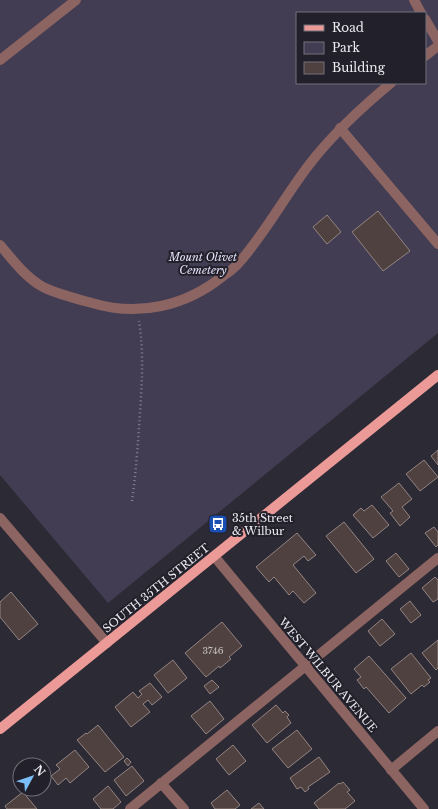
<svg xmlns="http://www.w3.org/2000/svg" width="438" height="809" font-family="'Libre Baskerville',serif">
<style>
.green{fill:#423d53;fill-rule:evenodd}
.building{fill:#4f413f;stroke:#948583}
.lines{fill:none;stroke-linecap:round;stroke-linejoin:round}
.path{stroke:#87858e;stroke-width:2.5;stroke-dasharray:1 3;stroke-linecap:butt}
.minor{stroke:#8c6462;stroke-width:10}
.major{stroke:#ec9a98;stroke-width:10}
.labels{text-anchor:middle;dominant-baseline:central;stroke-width:4;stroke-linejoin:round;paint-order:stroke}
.number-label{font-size:9px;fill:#c4c0c4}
.park-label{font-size:11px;font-style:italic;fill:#e4dff9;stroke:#22202a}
.poi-label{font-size:11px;fill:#ebeaf1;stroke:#22202a;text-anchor:start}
.street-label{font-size:11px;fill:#ebeaf1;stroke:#22202a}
</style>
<rect width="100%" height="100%" fill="#2c2a34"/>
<!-- green -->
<path class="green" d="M0 0H438V333L108 603 0 475ZM297 13H425V83H297Z"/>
<!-- building -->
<g class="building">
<polygon points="378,211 410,251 383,271 352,232"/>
<polygon points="327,215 341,232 327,244 313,227"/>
<polygon points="438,450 438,465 431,456"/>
<polygon points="424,460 438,477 420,491 406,474"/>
<polygon points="399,483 412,499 402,507 410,517 400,526 390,513 393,511 381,497"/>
<polygon points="372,505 389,525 373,538 353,515 361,508 364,511"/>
<polygon points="344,522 374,559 356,573 326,536"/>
<polygon points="434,527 438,532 438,545 436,547 425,533"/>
<polygon points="297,533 316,555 308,561 304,556 293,565 316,593 304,603 293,591 289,595 274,577 269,582 256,567"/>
<polygon points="396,553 409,569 399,577 386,561"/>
<polygon points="435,577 438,580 438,599 433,602 422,588"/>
<polygon points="11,592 38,624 19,640 0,617 0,602"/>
<polygon points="410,601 421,615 411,623 400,609"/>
<polygon points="382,619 395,634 380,646 368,631"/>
<polygon points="222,622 242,646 229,657 231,659 220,668 219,666 206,677 185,653"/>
<polygon points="438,640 438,668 436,670 422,653"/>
<polygon points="411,653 431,678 428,680 430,682 424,687 422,685 411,694 391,669"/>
<polygon points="369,656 406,698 389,713 366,687 364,689 357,680 361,677 354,669"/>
<polygon points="173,660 187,678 168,693 154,675"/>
<polygon points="212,680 219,687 210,694 204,686"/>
<polygon points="150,683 162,697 152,705 148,700 143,704 150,712 131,727 115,707 133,692 138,698 142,694 139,691"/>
<polygon points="210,701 224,719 206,734 191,716"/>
<polygon points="276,705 283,713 285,711 289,715 287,717 291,723 267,743 252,725"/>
<polygon points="98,725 124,757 105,772 77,740 86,733 87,734"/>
<polygon points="297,730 312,749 288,768 272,749"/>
<polygon points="233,745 246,761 229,775 216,759"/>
<polygon points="75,750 89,767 70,783 66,778 58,785 51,776 60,769 56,765"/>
<polygon points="319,757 330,772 308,787 309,789 305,792 301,787 297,789 290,778"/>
<polygon points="127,758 131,762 128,766 124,761"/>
<polygon points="132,766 144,781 126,796 114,780"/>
<polygon points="343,782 350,790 347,792 355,801 345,809 319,809 314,803 339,783 340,784"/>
<polygon points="108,786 121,802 113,809 101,809 93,799"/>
<polygon points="227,790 240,805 235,809 215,809 211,803"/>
<polygon points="23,792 37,809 7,809 5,806"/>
<polygon points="259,803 264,809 251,809"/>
</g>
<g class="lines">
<!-- path -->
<path class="path" d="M132 501C136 472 138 442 140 413 142 382 144 352 139 321"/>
<!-- minor -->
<g class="minor">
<polyline points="414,0 421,13"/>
<polyline points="425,19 438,41"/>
<polyline points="425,56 438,46"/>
<polyline points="0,60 76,0"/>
<polyline points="340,128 438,244"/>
<path d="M0 245C13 260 25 277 43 287 57 294 77 299 92 303 139 317 186 306 223 276 228 273 233 269 237 265 266 233 285 195 312 161 335 132 362 107 391 83"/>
<polyline points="0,518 107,643"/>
<polyline points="214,556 424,809"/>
<polyline points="391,770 438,731"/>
<polyline points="161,783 184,809"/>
<polyline points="130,809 438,558"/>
</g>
<!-- major -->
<polyline class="major" points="0,729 438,375"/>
</g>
<!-- icons -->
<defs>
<symbol id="bus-square" viewBox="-11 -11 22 22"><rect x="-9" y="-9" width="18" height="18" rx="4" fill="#1a4fb4" stroke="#22202a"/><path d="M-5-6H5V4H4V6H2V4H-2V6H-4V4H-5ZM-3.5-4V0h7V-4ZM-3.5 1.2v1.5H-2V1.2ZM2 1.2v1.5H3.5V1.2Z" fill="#fff"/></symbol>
</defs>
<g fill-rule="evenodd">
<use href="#bus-square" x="207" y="513" width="22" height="22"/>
</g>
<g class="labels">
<!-- number labels -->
<g class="number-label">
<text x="213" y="650">3746</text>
</g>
<!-- park labels -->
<g class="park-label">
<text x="203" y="257">Mount Olivet<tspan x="203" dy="13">Cemetery</tspan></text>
</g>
<!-- poi labels -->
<g class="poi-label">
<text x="232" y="518">35th Street<tspan x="232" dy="13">&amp; Wilbur</tspan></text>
</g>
<!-- street labels -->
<g class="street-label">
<text transform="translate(156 588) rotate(-39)">SOUTH 35TH STREET</text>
<text transform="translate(328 675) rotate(50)">WEST WILBUR AVENUE</text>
</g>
</g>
<!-- legend -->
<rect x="296" y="12" width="130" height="72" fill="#22202a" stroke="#72717a"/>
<rect x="304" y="25" width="20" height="6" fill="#ec9a98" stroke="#72717a"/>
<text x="332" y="32" font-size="12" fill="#ebeaf1">Road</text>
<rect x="304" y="42" width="20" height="12" fill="#423d53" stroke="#72717a"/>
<text x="332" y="52" font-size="12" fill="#ebeaf1">Park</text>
<rect x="304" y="62" width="20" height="12" fill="#4f413f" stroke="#72717a"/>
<text x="332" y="72" font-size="12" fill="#ebeaf1">Building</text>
<!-- north arrow -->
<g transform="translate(32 777) rotate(50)"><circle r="19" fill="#22202a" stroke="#72717a"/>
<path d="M0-3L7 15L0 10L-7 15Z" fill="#7bbef8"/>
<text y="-6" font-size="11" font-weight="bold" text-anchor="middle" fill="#ebeaf1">N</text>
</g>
</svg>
